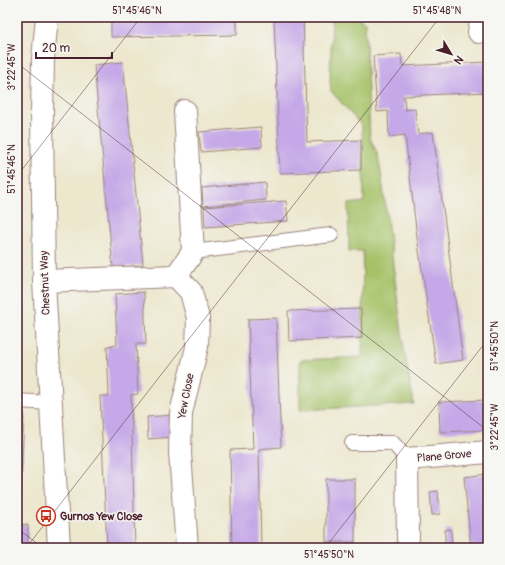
<svg xmlns="http://www.w3.org/2000/svg" width="505" height="565" font-family="Pangolin,sans-serif">
<style>
.green{fill:#a6c269;stroke:#78704a}
.building{fill:#c5a8e7}
.lines{fill:none;stroke-linecap:round;stroke-linejoin:round}
.lane-casing{stroke:#9b837c;stroke-width:16}
.street-casing{stroke:#9b837c;stroke-width:24}
.lane{stroke:#fff;stroke-width:14}
.street{stroke:#fff;stroke-width:22}
.ticks{fill:none;stroke:#4a1f2b;stroke-width:1;stroke-opacity:0.45}
.labels{text-anchor:middle;dominant-baseline:central;stroke-width:3;stroke-linejoin:round;paint-order:stroke}
.street-label{font-size:11px;fill:#4a1f2b;stroke:#f6f6f2}
.poi-label{font-size:11px;font-weight:bold;fill:#4a1f2b;stroke:#f6f6f2;text-anchor:start}
.neatline{fill:none;stroke:#4a1f2b;stroke-width:1.5}
.ticks-label{font-size:10px;text-anchor:middle;fill:#4a1f2b}
</style>
<rect width="100%" height="100%" fill="#f6f6f2"/>
<filter id="ink" filterUnits="userSpaceOnUse"><feTurbulence type="fractalNoise" baseFrequency=".025" numOctaves="2"/><feDisplacementMap in="SourceGraphic" scale="8" xChannelSelector="R" yChannelSelector="G"/><feConvolveMatrix kernelMatrix="1 2 1 2 8 2 1 2 1" color-interpolation-filters="sRGB"/></filter>
<filter id="wash" filterUnits="userSpaceOnUse"><feTurbulence type="fractalNoise" baseFrequency=".012" numOctaves="4" result="noise"/><feDisplacementMap in="SourceGraphic" scale="16" xChannelSelector="R" yChannelSelector="G"/><feGaussianBlur stdDeviation="0.9" result="paint"/><feColorMatrix in="noise" values="0 0 0 0 0 0 0 0 0 0 0 0 0 0 0 0 0 1.4 0 .05"/><feComposite in="paint" operator="in"/></filter>
<g filter="url(#wash)">
<rect width="100%" height="100%" fill="#ece7cd"/>
<!-- green -->
<polygon class="green" points="332,17 355,17 365,22 370,138 377,153 381,172 404,349 414,404 300,410 300,360 362,357 363,251 349,251 348,204 364,202 362,126 331,91 330,81"/>
<g id="blocks">
<!-- building -->
<g class="building">
<polygon points="111,17 237,17 237,35 111,37"/>
<polygon points="274,17 303,17 307,142 361,140 361,170 280,173"/>
<polygon points="401,54 402,66 488,62 488,92 404,96 405,110 415,109 418,134 433,132 463,360 436,364 417,237 405,135 389,137 388,111 377,112 373,56"/>
<polygon points="123,62 143,265 113,268 94,65"/>
<polygon points="261,127 262,147 201,152 199,132"/>
<polygon points="265,182 266,200 203,206 202,188"/>
<polygon points="286,201 288,221 205,227 204,207"/>
<polygon points="144,292 146,344 136,344 138,394 131,395 135,548 107,548 100,396 109,396 107,346 117,345 115,294"/>
<polygon points="361,309 362,338 289,341 288,311"/>
<polygon points="276,318 281,447 259,449 261,548 232,548 230,450 253,449 248,319"/>
<polygon points="488,400 488,430 440,432 439,402"/>
<polygon points="17,411 24,412 20,516 17,516"/>
<polygon points="172,415 173,437 148,439 147,417"/>
<polygon points="488,474 488,548 471,548 464,477"/>
<rect x="326" y="479" width="29" height="63"/>
<polygon points="438,491 440,514 432,515 430,492"/>
<polygon points="17,524 28,525 28,548 17,548"/>
<polygon points="451,529 452,548 445,548 445,530"/>
</g>
</g>
</g>
<g filter="url(#ink)">
<use href="#blocks" fill-opacity="0" stroke="#9b837c" stroke-width="1"/>
<g class="lines">
<defs>
<g id="lane">
<polyline points="193,252 331,235"/>
<polyline points="17,401 51,403"/>
<polyline points="352,443 393,443 407,459"/>
</g>
<g id="street">
<polyline points="47,17 43,59 42,114 44,281 59,548"/>
<polyline points="479,32 482,17"/>
<polyline points="185,111 193,252 176,276 191,292 198,318 197,347 181,413 180,453 187,548"/>
<polyline points="44,281 176,276"/>
<polyline points="408,538 407,459 488,452"/>
</g>
</defs>
<!-- lane casing -->
<use href="#lane" class="lane-casing"/>
<!-- street casing -->
<use href="#street" class="street-casing"/>
<!-- lane -->
<use href="#lane" class="lane"/>
<!-- street -->
<use href="#street" class="street"/>
</g>
</g>
<!-- ticks -->
<path class="ticks" d="M17 63 488 431M17 176 141 17M17 528 43 548M26 548 440 17M325 548 488 339"/>
<!-- icons -->
<defs>
<symbol id="bus-ring" viewBox="-11 -11 22 22"><circle r="9.5" fill="#f6f6f2" stroke="#c8321e" stroke-width="1.5"/><path d="M-5-6H5V4H4V6H2V4H-2V6H-4V4H-5ZM-3.5-4V0h7V-4ZM-3.5 1.2v1.5H-2V1.2ZM2 1.2v1.5H3.5V1.2Z" fill="#c8321e"/></symbol>
</defs>
<g fill-rule="evenodd">
<use href="#bus-ring" x="35" y="505" width="22" height="22"/>
</g>
<g class="labels">
<!-- street labels -->
<g class="street-label">
<text transform="translate(45 283) rotate(-92)">Chestnut Way</text>
<text transform="translate(186 396) rotate(-79)">Yew Close</text>
<text transform="translate(444 456) rotate(-5)">Plane Grove</text>
</g>
<!-- poi labels -->
<g class="poi-label">
<text x="60" y="516">Gurnos Yew Close</text>
</g>
</g>
<!-- margin -->
<rect width="505" height="565" fill="none" stroke="#f6f6f2" stroke-width="44"/>
<!-- north arrow -->
<g transform="translate(451 54) rotate(128)" stroke="#f6f6f2" stroke-width="3" paint-order="stroke">
<path d="M0-3L7 15L0 10L-7 15Z" fill="#4a1f2b"/>
<text y="-6" font-size="11" font-weight="bold" text-anchor="middle" fill="#4a1f2b">N</text>
</g>
<!-- scale -->
<path d="M36 52v6h76v-6" fill="none" stroke="#4a1f2b" stroke-width="2"/>
<text x="42" y="52" font-size="12" fill="#4a1f2b" stroke="#f6f6f2" stroke-width="3" paint-order="stroke">20 m</text>
<rect x="22" y="22" width="461" height="521" class="neatline"/>
<g class="ticks-label">
<text x="137" y="14">51°45'46"N</text>
<text x="437" y="14">51°45'48"N</text>
<text transform="translate(11 67) rotate(-90)" y="4">3°22'45"W</text>
<text transform="translate(11 169) rotate(-90)" y="4">51°45'46"N</text>
<text transform="translate(494 346) rotate(-90)" y="4">51°45'50"N</text>
<text transform="translate(494 427) rotate(-90)" y="4">3°22'45"W</text>
<text x="329" y="558">51°45'50"N</text>
</g>
</svg>
